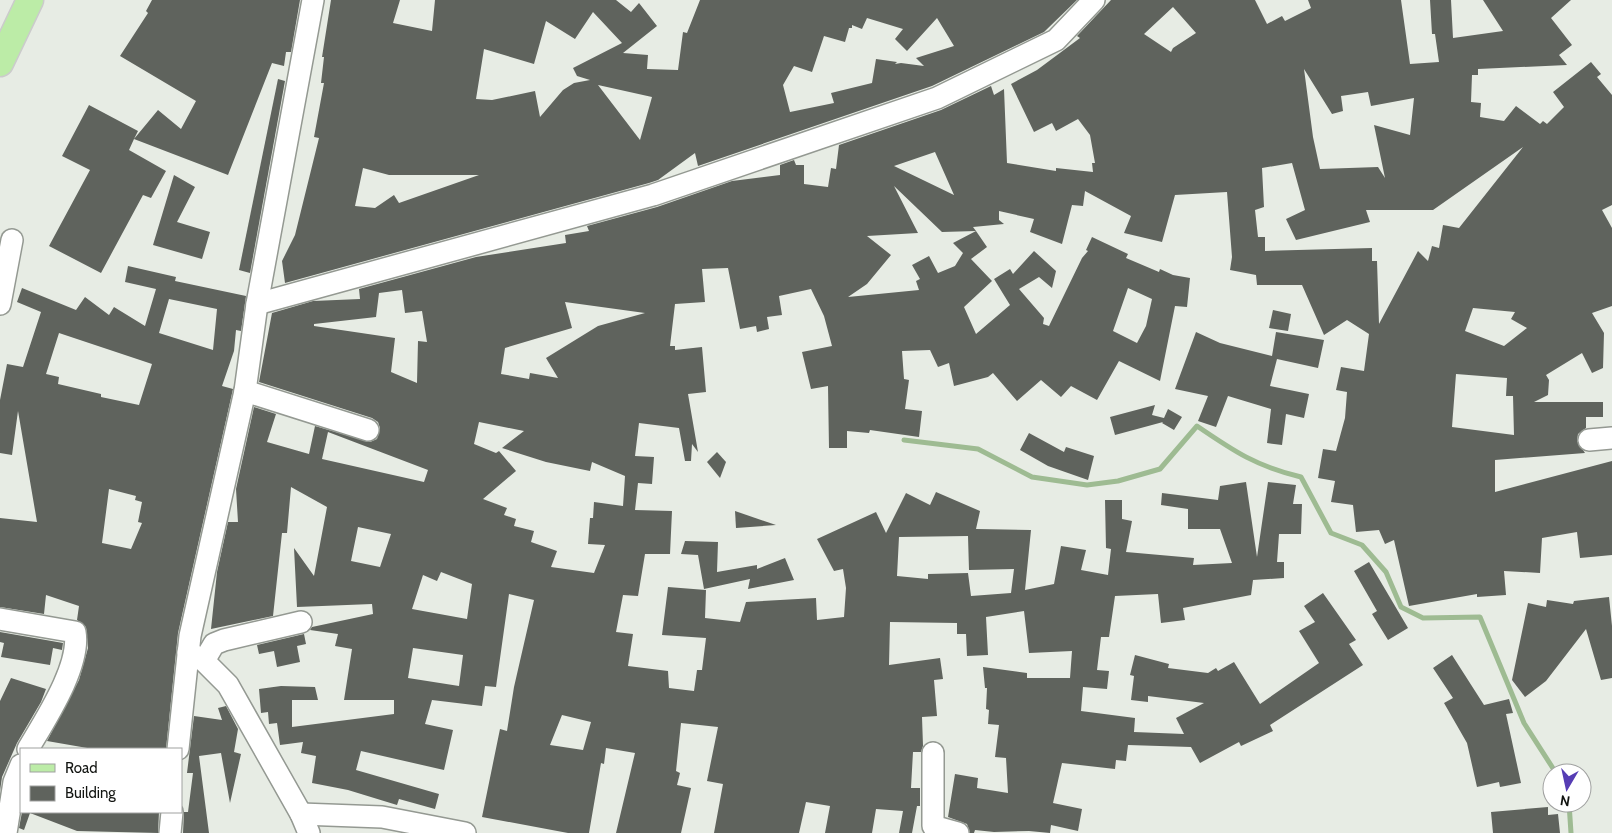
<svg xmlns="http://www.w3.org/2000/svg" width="1612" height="833" font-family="Cabin,sans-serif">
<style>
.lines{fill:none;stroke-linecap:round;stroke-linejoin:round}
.stream{stroke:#9ebb92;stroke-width:5}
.building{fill:#5f635d;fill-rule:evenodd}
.minor-casing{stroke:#949992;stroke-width:24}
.major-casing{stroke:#cbcbcb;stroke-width:29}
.minor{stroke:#fff;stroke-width:21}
.major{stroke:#bceca7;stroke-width:26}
</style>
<rect width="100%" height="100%" fill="#e7ece4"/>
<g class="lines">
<!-- stream -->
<g class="stream">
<path d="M904 440 978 449 1032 477 1087 485 1118 481 1160 469 1197 426C1235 452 1256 466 1301 477L1331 533 1362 545 1386 572 1401 607 1423 618 1480 617 1524 723 1556 773"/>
<polyline points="1569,803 1571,833"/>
</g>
</g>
<!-- building -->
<g class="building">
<polygon points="152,0 300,0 291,52 286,52 284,66 272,63 228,175 134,139 129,150 166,171 151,198 143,195 101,273 49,246 90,170 62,156 89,105 138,131 134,139 158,110 181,129 196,101 120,56 148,13 146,11"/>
<path d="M331 0H400L393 23 432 31 435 0H616L631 12 639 3 657 26 623 53 648 55 647 69 678 70 683 32 687 33 700 0H1077L1044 32 932 86 698 166 695 153 658 180 649 183 285 283 282 261 295 235 319 138 314 137 324 83H321L324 57H322ZM593 12 622 43 573 68 577 76 590 80 574 83 563 90 540 117 535 91 492 100 476 99 484 49 534 64 546 21 575 39ZM867 18 903 29 895 39 907 51 937 18 954 46 916 58 924 66 901 63 895 64 897 62 876 59 872 83 831 93 834 103 790 112 783 85 794 66 812 72 824 36 845 42 849 28H852V25L862 29ZM598 85 652 97 640 140ZM363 168 389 175H479L399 203 394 195 375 208 355 206Z"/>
<path d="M1111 0H1255L1267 24 1282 16 1285 21 1311 8 1308 0H1401L1410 64 1439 62 1435 34H1432L1430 0H1451L1453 38 1503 31 1483 0H1571L1551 18 1572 45 1559 55 1567 65 1478 69V75H1472L1471 102 1481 103 1480 117 1504 121 1516 106 1540 124 1543 121 1547 124 1564 107 1553 92 1591 62 1601 74 1597 77 1612 95V205L1602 210 1612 228V306L1592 313 1604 333 1603 368 1592 373 1582 353 1546 375 1549 380 1548 395 1534 402H1603V417H1586V428L1578 434 1577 441 1585 453 1495 460V492L1612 461V555L1580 558 1577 532 1542 538 1540 573 1504 571 1506 595 1477 597V594L1409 606 1394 540 1385 544 1379 530 1356 532 1353 505 1331 502 1335 481 1318 478 1323 449 1336 451 1345 418 1347 392 1336 390 1341 367 1364 371 1369 334 1347 320 1324 335 1302 285H1257L1256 275 1230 270 1232 257 1227 192 1175 195 1162 242 1124 233 1131 216 1085 191 1083 206 1072 205 1062 244 1030 232 1034 219 999 211V220L1004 224 973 227 976 231 942 232 894 186 918 233 867 236 891 255 867 284 848 297 919 290 916 281 920 279 912 265 929 256 938 273 955 266 963 253 953 243 976 231 987 247 971 259 992 281 964 307 976 334 1010 305 994 279 1010 269 1013 274 1034 251 1056 271 1052 288 1039 277 1019 289 1044 318 1043 324 1049 326 1082 258 1088 251 1086 250 1092 237 1128 254 1126 258 1159 272 1160 269 1173 275 1190 278 1187 307 1175 306 1160 381 1119 361 1097 400 1071 386 1061 397 1041 380 1017 401 993 373 988 377 954 386 949 363 938 367 930 350 902 351 904 379 909 380 905 409 922 411 919 437 870 430 869 433 847 431V448H829L828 386 811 389 802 352 832 346 824 316 811 289 779 296 782 315 767 317 769 329 757 332 756 326 740 329 728 268 702 269 705 302 675 304 670 346H675V350L702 347 706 392 688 394 698 452 692 444 691 461H685L679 428 639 423 635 456 654 457 652 484 638 483 635 510 672 511 670 554H645L638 596 623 595 616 632 633 634 628 666 668 671 669 688 694 691 697 670H702L706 638 662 635 668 587 706 590 705 618 740 622 746 602 816 598 817 620 844 617 846 588 843 569 834 571 817 539 876 512 886 533 906 493 930 505 936 492 980 511 976 529 1031 530 1025 590 1054 584 1061 546 1086 550 1081 570 1108 575 1111 549 1106 548 1105 500H1122V519L1132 521 1126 552 1194 558 1193 565 1232 563 1220 529H1188V509L1161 505 1162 493 1218 500 1220 486 1246 482 1257 557 1268 482 1296 485 1293 504H1302L1301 534H1279L1277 562H1284V578L1253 580 1251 595 1183 608 1185 620 1161 623 1158 594 1115 596 1109 637H1101L1097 670 1109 671 1107 689 1083 687 1081 711 1135 718 1134 732 1184 734 1176 718 1204 703 1148 696V702L1131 700 1134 676 1130 675 1135 655 1169 664 1168 668 1208 673 1216 668 1218 671 1234 662 1260 704 1319 663 1299 631 1315 622 1304 606 1323 593 1356 640 1349 644 1363 665 1270 725 1273 731 1241 746 1239 742 1200 763 1191 747 1128 745 1126 761 1116 760 1115 769 1062 763 1053 803 1082 809 1078 831 1051 825 1050 833 1029 831 994 832 975 830 974 833H970L967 824 948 817 955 774 978 778 977 788 1008 793 1006 758 995 757 999 725 988 724 989 710 986 709 987 688H985L983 667 1027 673V678H1070L1072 651 1029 653 1024 611 986 617 988 655 967 656 966 634H957V623L890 622 889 665 940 658 943 679 934 680 937 716 922 717 923 746 921 752H913L911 788H920V806H917L912 833H899L903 811 876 809 872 833H825L830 806 806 802 799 833H714L723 784 707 781 718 727 681 723 676 771 680 773 677 785 691 788 681 833H616L635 753 606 748 604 764 601 763 589 833H568L482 817 500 729 507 731 514 687 534 600 509 594 496 687 485 686 482 706 432 700 425 724 453 730 444 770 361 751 356 770 439 794 435 809 399 799 397 805 348 790 312 783 316 756 301 753 303 742 280 745 277 723 269 724 268 712 261 713 259 689 281 686 315 687 318 700H292V727L394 714V700H344L352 649 335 646 338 634 310 630 312 627 373 614 372 604 297 607 294 548 314 576 327 507 291 487 287 533H282L273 616 211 629 217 572 228 522H238L236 489 254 407 276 414 267 442 309 454 315 426 370 442 377 439 380 428 378 422 372 418 259 382 272 313 313 301 360 299 359 289 476 257 566 243 565 235 589 231 587 226 657 207 732 181 780 175V165L794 160 796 165H804V184L828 187 831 168 836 169 839 145 941 110 991 86 994 95 1004 89 1007 163 1056 171V168L1093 172 1092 163H1095L1090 135 1078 119 1056 131 1052 123 1034 132 1011 84 1037 70 1080 38 1077 36ZM1173 7 1196 33 1173 48 1171 52 1144 34ZM1304 69 1332 114 1343 111 1341 96 1368 92 1371 106 1414 98 1410 135 1374 125 1385 178 1378 167 1320 169 1313 137ZM1523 147 1459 228 1443 225 1439 248 1432 246 1428 261 1418 251 1379 324 1377 261H1372V248L1265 251V237H1258L1255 210 1264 207 1262 168 1292 163 1305 210 1286 219 1296 240 1370 222 1366 210H1433ZM935 152 954 195 894 166ZM1128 288 1152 299 1146 326 1137 343 1113 331ZM402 290 405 313 422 311 427 342 418 341 417 383 391 372 395 338 314 326V324L376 317 379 293ZM565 302 645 313 598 326 546 358 558 378 530 373 529 379 501 374 505 348 572 328ZM1473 308 1515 312 1511 319 1527 328 1504 346 1465 331ZM1456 374 1507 378 1506 396H1513L1514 435 1452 427ZM479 422 524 431 502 448 546 462 590 471 592 462 625 476 623 506 594 502 593 518H590L588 544 605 545 594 573 551 567 557 551 531 542 534 531 514 526 516 519 504 515 507 508 483 499 516 471 499 451 496 453 474 444ZM328 432 428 470 424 482 322 459ZM358 527 391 534 380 567 351 561ZM968 536 969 570 1014 569 1011 593 971 596 968 573 928 574V579L897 576 899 537ZM441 572 472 584 467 619 412 609 423 575 437 581ZM413 648 463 655 459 686 408 678ZM562 715 591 722 583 750 550 745Z"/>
<polygon points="278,79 285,81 250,273 239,270"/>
<polygon points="174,175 195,187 177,222 210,232 202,259 153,245"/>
<path d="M128 266 176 277 175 281 246 296 241 331 236 330 234 351 222 386 233 389 178 633 166 749H93L47 741 79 680 88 648 86 627 77 620 79 606 46 595 44 614 0 607V518L37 522 18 411 12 455 0 453V400L7 364 23 367 41 312 17 302 22 288 76 310 85 297 109 315 114 307 145 326 156 289 125 282ZM169 299 217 309 213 350 159 333ZM59 333 152 364 139 405 101 397V394L58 384 59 377 46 374ZM109 489 136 496 135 500 142 502 138 522 142 523 131 549 102 543Z"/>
<polygon points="1273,310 1291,314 1288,331 1269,328"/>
<polygon points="1196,332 1220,343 1272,356 1276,332 1324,340 1318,368 1277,359 1270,386 1309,394 1304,418 1286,414 1282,445 1267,443 1271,409 1228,396 1216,427 1198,421 1208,396 1175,389"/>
<polygon points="1155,405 1152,415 1164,418 1168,409 1182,417 1174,430 1162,423 1163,422 1115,435 1110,417"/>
<polygon points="1029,433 1064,452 1066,447 1094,456 1088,480 1048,466 1020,450"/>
<polygon points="717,452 726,462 720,478 707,462"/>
<polygon points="735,511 776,525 736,528"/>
<polygon points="685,541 718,542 717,572 757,565 757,569 785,558 794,580 748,589 750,579 704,589 698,555 681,554"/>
<polygon points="1369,562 1408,628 1388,640 1372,614 1377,611 1354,571"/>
<polygon points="1609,597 1612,626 1612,678 1601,680 1586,629 1546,681 1525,697 1512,680 1528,603 1546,607 1547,600 1573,604 1574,601"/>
<polygon points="0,632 63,643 62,650 53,648 50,665 1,657 4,643 0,642"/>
<polygon points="304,634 306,644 297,646 300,662 277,667 274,651 259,654 257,645"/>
<polygon points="1452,655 1484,705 1509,699 1513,713 1506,714 1521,783 1500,787 1499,782 1477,787 1467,743 1444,703 1453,698 1433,668"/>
<polygon points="11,678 46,689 41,702 17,743 2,777 0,791 0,701"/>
<polygon points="226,706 238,729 234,752 241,754 230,803 221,753 199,756 209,833 183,833 184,812 188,812 193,773 187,773 194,716 222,720 218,708"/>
<polygon points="1548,807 1548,815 1558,814 1560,833 1493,833 1491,812"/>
<polygon points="22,812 159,812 158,833 77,831 30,813 24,830 19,828"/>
</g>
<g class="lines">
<defs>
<g id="minor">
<polyline points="0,304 12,240"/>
<polyline points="257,304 653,195 937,98 1056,40 1094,0"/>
<polyline points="245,391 368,430"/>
<polyline points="1589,440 1612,438"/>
<path d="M0 619 75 632C81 666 45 720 28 749"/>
<polyline points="188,652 204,661 228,685 301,814 309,833"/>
<polyline points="204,661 214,644 224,640 301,622"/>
<polyline points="178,749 190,636 245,391 257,304 313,0"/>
<polyline points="933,753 933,826 958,833"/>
<polyline points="301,814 382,817 465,833"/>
<polyline points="6,833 14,782 21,765"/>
<polyline points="170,833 172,812"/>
</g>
<polyline id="major" points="0,63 30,0"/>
</defs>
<!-- minor casing -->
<use href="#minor" class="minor-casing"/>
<!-- major casing -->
<use href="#major" class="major-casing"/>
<!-- minor -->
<use href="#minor" class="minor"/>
<!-- major -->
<use href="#major" class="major"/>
</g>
<!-- legend -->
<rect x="20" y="748" width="162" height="65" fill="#ffffff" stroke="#a0a1a0"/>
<rect x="30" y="764" width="25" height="8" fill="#bceca7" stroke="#a0a1a0"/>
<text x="65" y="773" font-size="15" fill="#121411">Road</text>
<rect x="30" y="786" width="25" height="15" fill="#5f635d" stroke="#a0a1a0"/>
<text x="65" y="798" font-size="15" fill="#121411">Building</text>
<!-- north arrow -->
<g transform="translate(1567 788) rotate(189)"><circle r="24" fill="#ffffff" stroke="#a0a1a0"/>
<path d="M0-4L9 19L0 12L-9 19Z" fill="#563db4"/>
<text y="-8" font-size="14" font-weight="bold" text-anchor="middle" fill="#121411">N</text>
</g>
</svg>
